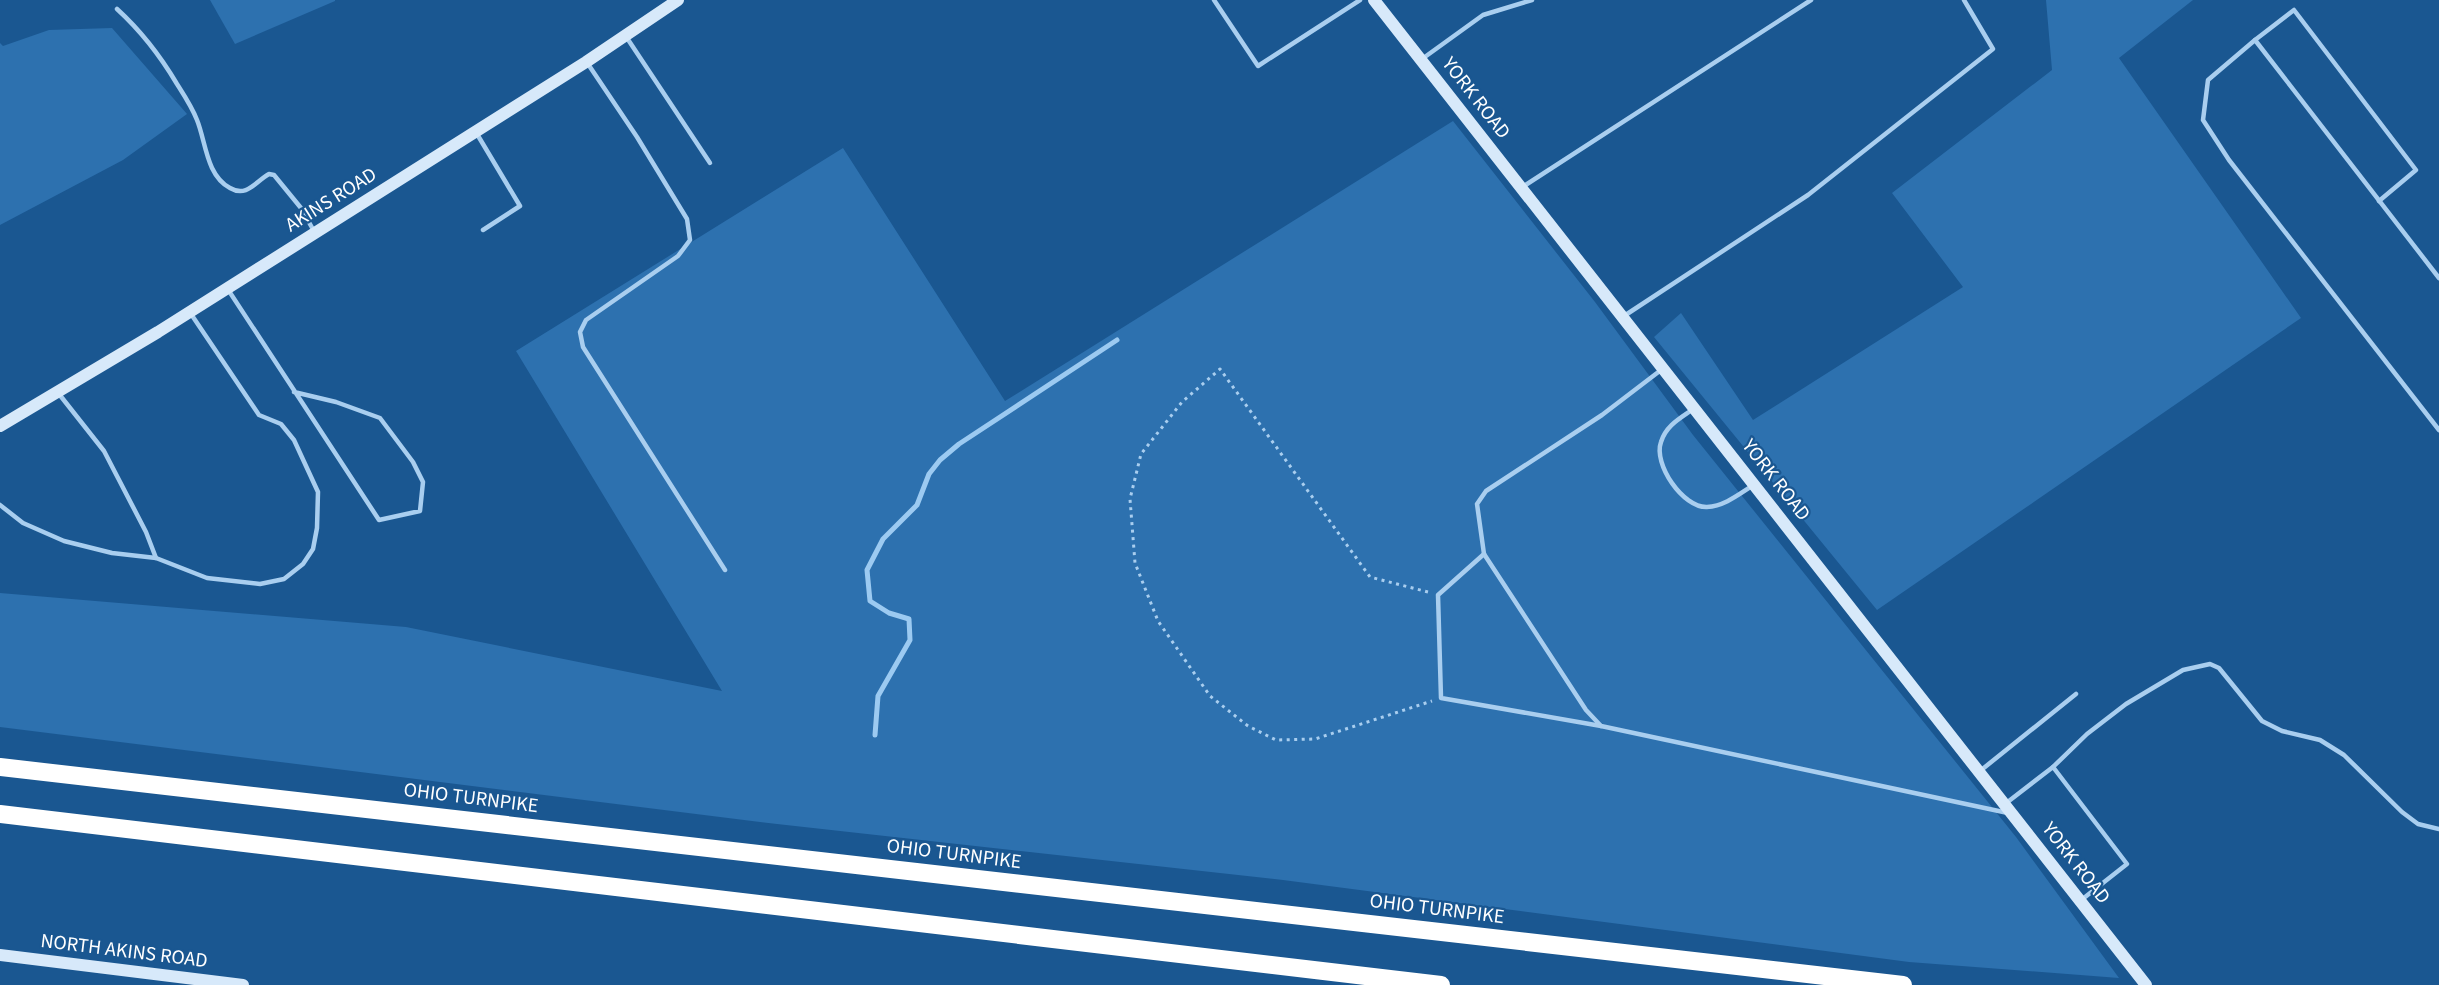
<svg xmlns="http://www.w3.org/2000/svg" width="2439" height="985" font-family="'Source Sans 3',sans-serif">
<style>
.green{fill:#2d71af}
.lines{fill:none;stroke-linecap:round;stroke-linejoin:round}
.stream{stroke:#9ccaf1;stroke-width:5}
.path{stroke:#a9ceef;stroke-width:3;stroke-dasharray:3 4.5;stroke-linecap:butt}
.lane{stroke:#a9ceef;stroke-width:4.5}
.secondary{stroke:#d7e9fa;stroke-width:12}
.highway{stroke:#fff;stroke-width:18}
.labels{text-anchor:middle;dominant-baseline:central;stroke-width:4.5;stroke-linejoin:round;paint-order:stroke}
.street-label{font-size:20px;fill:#fff;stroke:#1a5791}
</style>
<rect width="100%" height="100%" fill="#1a5791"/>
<!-- green -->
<g class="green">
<polygon points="210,0 335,0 335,1 235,44"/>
<polygon points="2046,0 2193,0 2119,58 2301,318 1877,610 1654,337 1681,313 1753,420 1963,287 1892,193 2052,70"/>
<polygon points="112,28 187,114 123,160 0,225 0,43 3,46 49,30"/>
<polygon points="1453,121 1595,302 1693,435 2016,837 2119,978 1909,962 1283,880 777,824 0,727 0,593 406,627 722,691 516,351 843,148 1005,401"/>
</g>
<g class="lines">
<!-- stream -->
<polyline class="stream" points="875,735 878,696 910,640 909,619 889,613 870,601 867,570 883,539 917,505 929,474 940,460 959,444 1117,340"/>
<!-- path -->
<polyline class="path" points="1428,592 1370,577 1220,369 1182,402 1141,454 1130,499 1135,563 1158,621 1210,696 1248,726 1276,740 1315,739 1432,701"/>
<!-- lane -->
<g class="lane">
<polyline points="1214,0 1258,66 1360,0"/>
<path d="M117 9C140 30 161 57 177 84 184 95 192 107 197 120 206 142 206 175 230 188 247 198 256 181 269 174L274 175 301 208 315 233"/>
<polyline points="627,38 710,163"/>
<polyline points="2255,40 2294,10 2416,170 2379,201"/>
<polyline points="1422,59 1483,15 1532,0"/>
<polyline points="588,64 637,137 687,219 690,240 678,256 586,320 580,332 583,347 725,570"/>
<polyline points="477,134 520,206 483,230"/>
<polyline points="1521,188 1811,0"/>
<polyline points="2439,278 2255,40 2208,80 2203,120 2229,160 2439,430"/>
<polyline points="227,288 379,520 420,511 423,482 413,462 380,418 336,402 294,392"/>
<polyline points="1624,316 1808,195 1993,49 1964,0"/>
<polyline points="1661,370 1602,415 1486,491 1477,504 1484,554 1586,710 1601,726 2008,813"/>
<polyline points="59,394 104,451 146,532 156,558"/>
<path d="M1692 410C1679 419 1666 426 1661 442 1653 464 1683 508 1707 507 1724 506 1738 495 1752 486"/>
<polyline points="0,505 23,523 64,541 112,553 156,558 207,578 260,584 284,579 303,564 313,549 317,528 318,492 294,440 281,424 259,415 191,314"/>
<polyline points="1484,554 1438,595 1441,698 1601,726"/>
<polyline points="2053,767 2087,734 2126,704 2183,670 2210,664 2219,668 2262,721 2282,731 2320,740 2344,755 2402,812 2418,824 2439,829"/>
<polyline points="1980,771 2076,694"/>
<polyline points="2005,804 2053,767 2127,864 2080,901"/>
</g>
<!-- secondary -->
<g class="secondary">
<polyline points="1374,0 2146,985"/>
<polyline points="0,426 158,332 586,62 678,0"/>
<polyline points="0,955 243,985"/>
</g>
<!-- highway -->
<g class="highway">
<polyline points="0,767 1903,985"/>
<polyline points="0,814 1441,985"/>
</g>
</g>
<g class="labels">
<!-- street labels -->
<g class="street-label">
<text transform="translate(1476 98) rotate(52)">YORK ROAD</text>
<text transform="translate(331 200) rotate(-32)">AKINS ROAD</text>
<text transform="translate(1776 480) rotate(52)">YORK ROAD</text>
<text transform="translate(471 798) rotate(7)">OHIO TURNPIKE</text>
<text transform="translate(954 854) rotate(7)">OHIO TURNPIKE</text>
<text transform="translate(2076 863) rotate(52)">YORK ROAD</text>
<text transform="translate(1437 909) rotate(7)">OHIO TURNPIKE</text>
<text transform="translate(124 951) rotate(7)">NORTH AKINS ROAD</text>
</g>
</g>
</svg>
